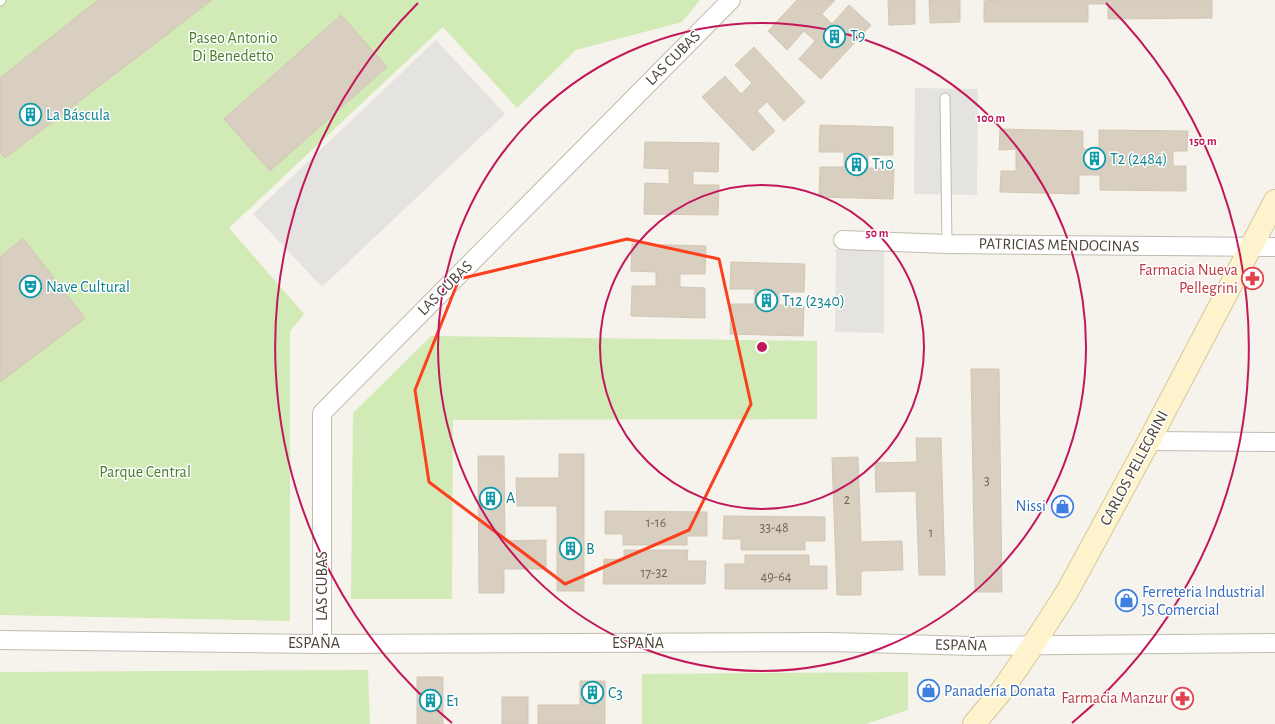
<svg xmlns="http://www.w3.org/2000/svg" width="1275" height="724" font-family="'Alegreya Sans',sans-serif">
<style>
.green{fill:#d2eab5}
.parking{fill:#e5e3e0}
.building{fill:#d8cfc1;stroke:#d3c7b4}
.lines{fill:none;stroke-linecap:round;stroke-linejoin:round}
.lane-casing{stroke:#c2bbae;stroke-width:11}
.street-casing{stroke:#c2bbae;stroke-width:20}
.secondary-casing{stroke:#d6c79b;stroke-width:24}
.lane{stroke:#fff;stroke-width:9}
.street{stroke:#fff;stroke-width:18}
.secondary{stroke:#fff3cd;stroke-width:22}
.marked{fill:none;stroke:#fc3f1d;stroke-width:3;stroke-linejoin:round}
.ring{fill:none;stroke:#c2185b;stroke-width:2}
.labels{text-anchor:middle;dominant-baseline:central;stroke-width:3;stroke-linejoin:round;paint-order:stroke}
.number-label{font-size:14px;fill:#6e675b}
.culture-label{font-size:16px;fill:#0d838f;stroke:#fff;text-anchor:start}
.park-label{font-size:16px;fill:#4a7f2a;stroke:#fff}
.street-label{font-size:16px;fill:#4b4439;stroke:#fff}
.health-label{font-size:16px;fill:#be3a42;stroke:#fff;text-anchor:end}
.shop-label{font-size:16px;fill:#366cbe;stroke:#fff;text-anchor:start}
.centre{fill:#c2185b;stroke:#fff;stroke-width:2}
.ring-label{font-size:12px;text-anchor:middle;font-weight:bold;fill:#c2185b;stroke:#fff;stroke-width:3;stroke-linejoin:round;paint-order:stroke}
</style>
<rect width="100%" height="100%" fill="#f6f3ec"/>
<!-- green -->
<g class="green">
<polygon points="0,0 700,0 682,22 576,50 517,108 443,27 229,228 304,314 290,331 290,621 0,615"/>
<polygon points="431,336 817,341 817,419 453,420 452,599 351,599 353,413"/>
<polygon points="368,670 370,724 0,724 0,672"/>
<polygon points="908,672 908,710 866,724 642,724 642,674"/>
</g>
<!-- parking -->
<g class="parking">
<polygon points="436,40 505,114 322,287 253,214"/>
<polygon points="915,88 978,89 977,195 914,194"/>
<polygon points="836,249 884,250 884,333 835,332"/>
</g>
<!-- building -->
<g class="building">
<polygon points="98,0 212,0 5,158 0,152 0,78"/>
<polygon points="797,0 835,0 822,14 832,24 849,5 871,25 821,79 799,59 815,41 804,31 787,50 768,31"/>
<polygon points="888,0 915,0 915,24 889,25"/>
<polygon points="929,0 960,0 960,22 930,23"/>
<polygon points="1000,0 1212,0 1212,18 1108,19 1108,4 1088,4 1088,22 984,22 984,1"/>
<polygon points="341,15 387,67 270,171 224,119"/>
<polygon points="754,47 805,102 784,121 767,102 757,111 775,131 753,151 702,97 725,76 741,94 752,83 735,65"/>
<polygon points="820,125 893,127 893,155 868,155 868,168 894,169 893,199 819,197 820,167 844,167 844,152 819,152"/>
<polygon points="1000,129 1083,131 1083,149 1099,149 1099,130 1188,131 1187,151 1173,151 1173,166 1186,166 1186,191 1100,190 1100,175 1079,175 1079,194 1000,192 1001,171 1016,171 1016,149 999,150"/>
<polygon points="645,142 719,143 718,172 693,171 693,185 719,185 718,215 644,214 645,183 669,184 669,169 644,168"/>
<polygon points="23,238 85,318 0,382 0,257"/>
<polygon points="632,244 706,246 705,274 680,274 680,287 705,288 705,318 631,316 632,286 656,286 656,272 631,271"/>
<polygon points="731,262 805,264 804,292 779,292 779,305 804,306 803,336 730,334 731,304 754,304 755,289 730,289"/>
<polygon points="971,369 999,369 1002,592 975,592"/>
<polygon points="916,438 941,438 945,575 919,575 916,491 876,492 875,463 917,462"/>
<polygon points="559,454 584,454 584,591 557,591 557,506 517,506 516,478 559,478"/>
<polygon points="478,456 504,456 505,541 546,540 546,569 504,569 504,593 479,593"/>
<polygon points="858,457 861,542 902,541 903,570 861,571 861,595 837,595 832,458"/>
<polygon points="605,511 707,512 707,536 687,536 687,545 623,545 623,534 605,534"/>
<polygon points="724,516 825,517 825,541 805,541 805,550 741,550 741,539 723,539"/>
<polygon points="624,550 688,550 687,561 706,561 705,584 603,584 604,559 624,560"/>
<polygon points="745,555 809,555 809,566 827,566 827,589 725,589 725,564 745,564"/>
<rect x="417" y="677" width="26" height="47"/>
<polygon points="580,681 605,681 605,724 538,724 538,705 580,705"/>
<rect x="502" y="697" width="26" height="27"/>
</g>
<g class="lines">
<defs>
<g id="lane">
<polyline points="0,1 1,0"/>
<polyline points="945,98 947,244"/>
</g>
<g id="street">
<polyline points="843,240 947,244 1275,247"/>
<polyline points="1149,441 1275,442"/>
<polyline points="0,640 322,644 831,642 973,646 1275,643"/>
<polyline points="322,644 322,413 731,0"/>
</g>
<polyline id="secondary" points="974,724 1003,689 1033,645 1067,592 1149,441 1275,201"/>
</defs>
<!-- lane casing -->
<use href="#lane" class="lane-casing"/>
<!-- street casing -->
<use href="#street" class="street-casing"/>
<!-- secondary casing -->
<use href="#secondary" class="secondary-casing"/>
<!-- lane -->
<use href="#lane" class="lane"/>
<!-- street -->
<use href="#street" class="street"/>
<!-- secondary -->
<use href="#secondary" class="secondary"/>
</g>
<!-- marked area -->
<path class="marked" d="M627 239 719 259 751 404 689 530 565 584 429 482 415 390 459 279Z"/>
<!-- distance rings -->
<g class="ring">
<circle cx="762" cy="347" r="162"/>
<circle cx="762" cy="347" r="324"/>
<path d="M452 723A487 487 0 0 1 418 3M1106 3A487 487 0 0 1 1072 723"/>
</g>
<!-- icons -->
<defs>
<symbol id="building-ring" viewBox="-11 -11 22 22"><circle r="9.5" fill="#fff" stroke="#0f9aa8" stroke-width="1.5"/><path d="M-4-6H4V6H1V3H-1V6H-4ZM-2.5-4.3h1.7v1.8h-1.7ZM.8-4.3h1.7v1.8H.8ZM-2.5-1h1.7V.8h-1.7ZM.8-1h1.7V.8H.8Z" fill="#0f9aa8"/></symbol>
<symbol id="pharmacy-ring" viewBox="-11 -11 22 22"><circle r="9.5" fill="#fff" stroke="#e0444e" stroke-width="1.5"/><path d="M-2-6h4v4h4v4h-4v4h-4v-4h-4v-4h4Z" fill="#e0444e"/></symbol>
<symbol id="theatre-ring" viewBox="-11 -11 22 22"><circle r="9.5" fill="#fff" stroke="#0f9aa8" stroke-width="1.5"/><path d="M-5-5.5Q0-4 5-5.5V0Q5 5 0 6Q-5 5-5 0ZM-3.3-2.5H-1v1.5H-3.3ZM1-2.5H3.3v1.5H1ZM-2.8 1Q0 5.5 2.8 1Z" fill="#0f9aa8"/></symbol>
<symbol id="shop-ring" viewBox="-11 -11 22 22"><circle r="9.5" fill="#fff" stroke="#3f7fe0" stroke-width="1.5"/><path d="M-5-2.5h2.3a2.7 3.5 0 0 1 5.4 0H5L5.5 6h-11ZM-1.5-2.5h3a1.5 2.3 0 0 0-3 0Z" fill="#3f7fe0"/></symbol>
</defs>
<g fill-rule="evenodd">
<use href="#building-ring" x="822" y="24" width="25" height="25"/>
<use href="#building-ring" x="18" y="102" width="25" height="25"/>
<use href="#building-ring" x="1082" y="146" width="25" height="25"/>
<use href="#building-ring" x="844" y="152" width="25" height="25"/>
<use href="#pharmacy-ring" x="1240" y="266" width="25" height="25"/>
<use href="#theatre-ring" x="18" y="274" width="25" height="25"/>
<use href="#building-ring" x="754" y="288" width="25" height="25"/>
<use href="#building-ring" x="478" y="486" width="25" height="25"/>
<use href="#shop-ring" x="1050" y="494" width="25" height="25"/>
<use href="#building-ring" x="558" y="536" width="25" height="25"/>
<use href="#shop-ring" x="1114" y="588" width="25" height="25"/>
<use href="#shop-ring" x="916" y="678" width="25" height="25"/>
<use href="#building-ring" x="580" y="680" width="25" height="25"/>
<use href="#pharmacy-ring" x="1170" y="686" width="25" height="25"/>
<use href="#building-ring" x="418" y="688" width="25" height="25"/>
</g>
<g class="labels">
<!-- number labels -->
<g class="number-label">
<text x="987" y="481">3</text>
<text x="847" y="500">2</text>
<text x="656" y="523">1-16</text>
<text x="774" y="528">33-48</text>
<text x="931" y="533">1</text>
<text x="654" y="573">17-32</text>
<text x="776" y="577">49-64</text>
</g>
<!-- culture labels -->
<g class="culture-label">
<text x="850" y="36">T9</text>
<text x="46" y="115">La Báscula</text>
<text x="1110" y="159">T2 (2484)</text>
<text x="872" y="164">T10</text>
<text x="46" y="287">Nave Cultural</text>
<text x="782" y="301">T12 (2340)</text>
<text x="506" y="498">A</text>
<text x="586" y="549">B</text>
<text x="608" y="693">C3</text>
<text x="446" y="701">E1</text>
</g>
<!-- park labels -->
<g class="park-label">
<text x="233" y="38">Paseo Antonio<tspan x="233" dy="18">Di Benedetto</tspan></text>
<text x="145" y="472">Parque Central</text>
</g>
<!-- street labels -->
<g class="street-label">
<text transform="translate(673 58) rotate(-45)">LAS CUBAS</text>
<text transform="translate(1059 245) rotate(1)">PATRICIAS MENDOCINAS</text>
<text transform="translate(445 288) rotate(-45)">LAS CUBAS</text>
<text transform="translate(1134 468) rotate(-62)">CARLOS PELLEGRINI</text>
<text transform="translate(322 586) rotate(-90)">LAS CUBAS</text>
<text x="314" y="643">ESPAÑA</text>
<text x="638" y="643">ESPAÑA</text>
<text transform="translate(961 645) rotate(1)">ESPAÑA</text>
</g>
<!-- health labels -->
<g class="health-label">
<text x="1238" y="270">Farmacia Nueva<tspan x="1238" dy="18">Pellegrini</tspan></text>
<text x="1168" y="698">Farmacia Manzur</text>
</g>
<!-- shop labels -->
<g class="shop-label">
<text x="1046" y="506" text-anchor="end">Nissi</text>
<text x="1142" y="592">Ferreteria Industrial<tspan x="1142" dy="18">JS Comercial</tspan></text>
<text x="944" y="691">Panadería Donata</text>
</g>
</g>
<circle cx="762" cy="347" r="6" class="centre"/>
<g class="ring-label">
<text x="991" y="122">100 m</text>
<text x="1203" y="145">150 m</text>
<text x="877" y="237">50 m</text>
</g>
</svg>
